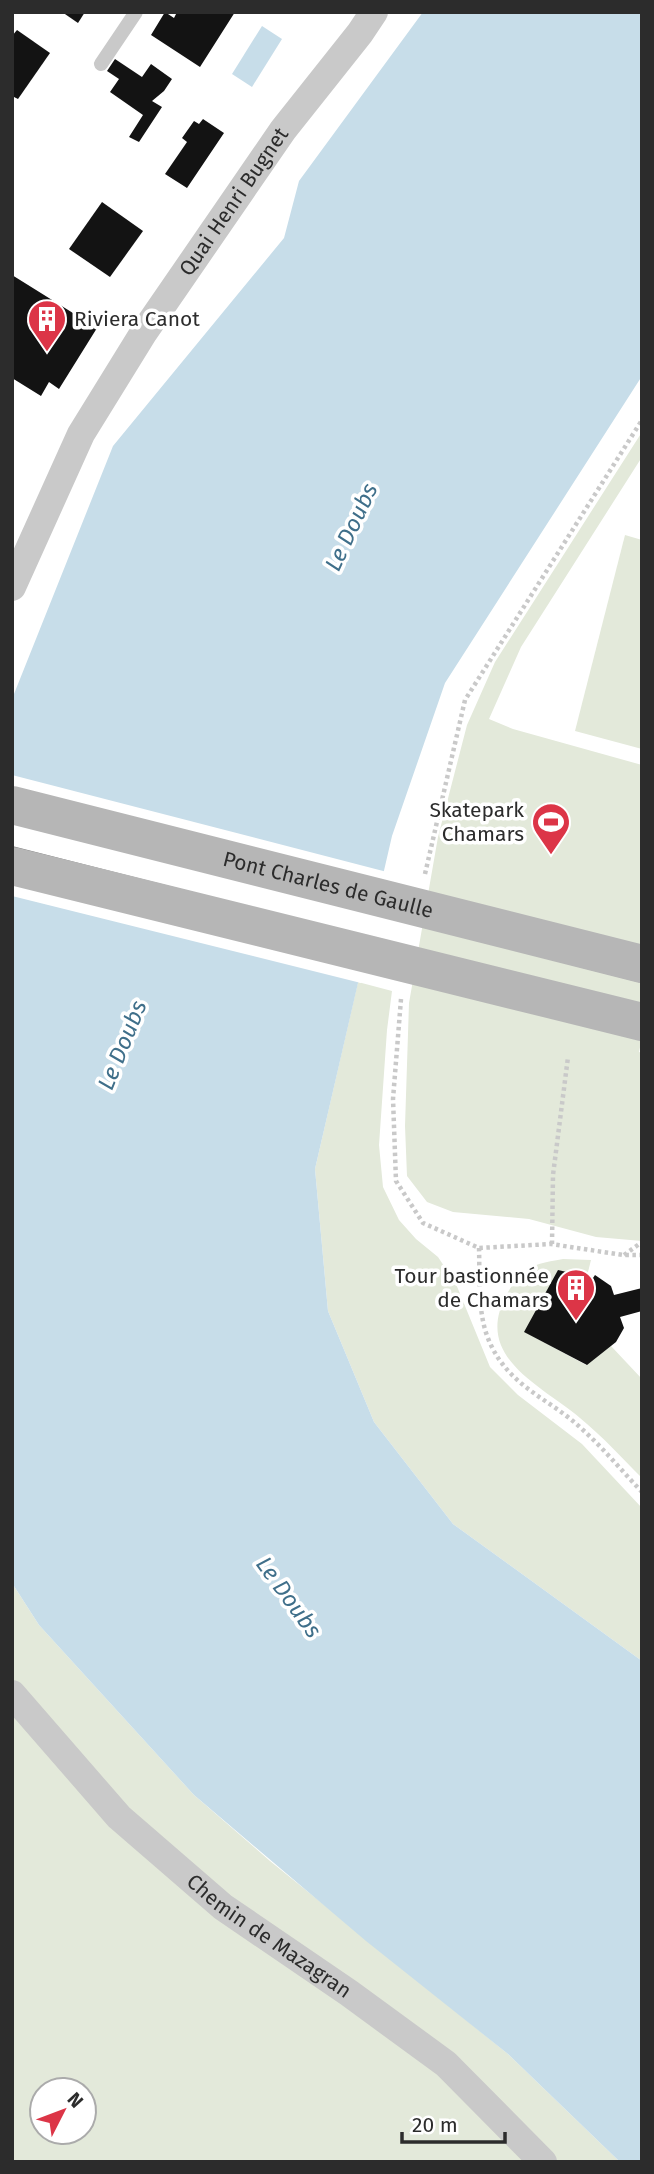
<svg xmlns="http://www.w3.org/2000/svg" width="654" height="2174" font-family="'Fira Sans',sans-serif">
<style>
.green{fill:#e3e9da;fill-rule:evenodd}
.water{fill:#c7dde9}
.pier{fill:#fff}
.building{fill:#131313}
.lines{fill:none;stroke-linecap:round;stroke-linejoin:round}
.path{stroke:#c9c9c9;stroke-width:4.5;stroke-dasharray:3.5 3.5;stroke-linecap:butt}
.lane{stroke:#c9c9c9;stroke-width:14}
.street{stroke:#c9c9c9;stroke-width:28}
.tram{stroke:#818181;stroke-width:2}
.secondary-bridge{stroke:#b6b6b6;stroke-width:38}
.labels{text-anchor:middle;dominant-baseline:central;stroke-width:7;stroke-linejoin:round;paint-order:stroke}
.street-label{font-size:21px;fill:#2c2c2c;stroke:#fff}
.poi-label{font-size:21px;fill:#2c2c2c;stroke:#fff;text-anchor:end}
.water-label{font-size:23px;font-style:italic;fill:#3f6f8a;stroke:#fff}
</style>
<rect width="100%" height="100%" fill="#fff"/>
<!-- green -->
<g class="green">
<polygon points="642,432 642,457 521,647 489,719 513,729 642,765 642,1038 639,1052 642,1053 642,1241 596,1237 529,1219 453,1212 427,1202 407,1176 405,1126 409,1003 438,837 467,725 495,662"/>
<polygon points="625,535 642,540 642,749 575,731"/>
<polygon points="358,982 392,991 387,1030 379,1145 383,1187 399,1220 416,1239 438,1257 456,1284 490,1367 518,1395 582,1444 642,1508 642,1661 453,1524 374,1422 328,1311 315,1169"/>
<path d="M563 1259 591 1260 587 1276 558 1271 525 1332 586 1365 611 1346 642 1379V1478C622 1458 602 1436 580 1418 541 1385 472 1357 507 1294 522 1267 533 1264 563 1259Z"/>
<path d="M12 1583 39 1625 194 1795 270 1861 508 2054 620 2162H12ZM42 2090H84V2132H42Z"/>
</g>
<!-- water -->
<g class="water">
<polygon points="423,12 642,12 642,376 445,683 392,836 315,1169 328,1311 374,1422 453,1524 642,1661 642,2162 620,2162 508,2054 366,1941 194,1795 39,1625 12,1583 12,699 113,446 284,238 299,181"/>
<polygon points="262,26 282,39 252,87 232,74"/>
</g>
<!-- pier -->
<polygon class="pier" points="12,775 387,872 361,983 12,896"/>
<!-- building -->
<g class="building">
<polygon points="62,12 85,12 78,23"/>
<polygon points="165,12 174,18 177,12 235,12 200,67 151,35"/>
<polygon points="17,30 50,53 18,99 12,96 12,36"/>
<polygon points="115,59 142,77 151,64 172,79 164,91 152,101 162,107 139,142 129,137 143,115 110,92 119,79 107,71"/>
<polygon points="203,119 224,133 187,188 165,174 187,142 182,138 194,121 199,124"/>
<polygon points="102,202 143,231 110,277 69,249"/>
<polygon points="12,275 97,328 59,389 49,382 41,396 12,378"/>
<polygon points="558,1270 593,1278 595,1275 611,1286 614,1295 642,1288 642,1311 620,1317 624,1328 616,1342 587,1365 524,1332"/>
</g>
<g class="lines">
<!-- path -->
<g class="path">
<polyline points="425,874 465,700 642,420"/>
<polyline points="401,999 393,1099 396,1181 423,1223 479,1248 551,1244 623,1255 642,1255"/>
<polyline points="552,1244 553,1175 568,1057"/>
<path d="M479 1248C480 1279 477 1315 490 1343 510 1388 551 1399 583 1430 604 1449 622 1471 642 1492"/>
<polyline points="624,1255 642,1242"/>
</g>
<!-- lane -->
<polyline class="lane" points="101,64 136,12"/>
<!-- street -->
<g class="street">
<path id="s1" d="M12 587 81 434 144 332 283 130 360 33 374 12"/>
<path id="s2" d="M12 1694 119 1817 223 1907 349 1993 446 2064 543 2162"/>
</g>
<!-- tram -->
<g class="tram">
<polyline points="12,821 642,982"/>
<polyline points="12,847 642,1007"/>
</g>
<!-- secondary-bridge -->
<g class="secondary-bridge">
<path id="s3" d="M12 805 642 964"/>
<polyline points="12,866 642,1022"/>
</g>
</g>
<!-- icons -->
<defs>
<symbol id="building-pin" viewBox="-11 -11 22 30"><path d="M0 17L-7.5 6A9.5 9.5 0 1 1 7.5 6Z" fill="#dc3547" stroke="#fff"/><path d="M-4-6H4V6H1V3H-1V6H-4ZM-2.5-4.3h1.7v1.8h-1.7ZM.8-4.3h1.7v1.8H.8ZM-2.5-1h1.7V.8h-1.7ZM.8-1h1.7V.8H.8Z" fill="#fff"/></symbol>
<symbol id="stadium-pin" viewBox="-11 -11 22 30"><path d="M0 17L-7.5 6A9.5 9.5 0 1 1 7.5 6Z" fill="#dc3547" stroke="#fff"/><path d="M0-5a6.5 5 0 1 0 0 10a6.5 5 0 1 0 0-10ZM-3.5-1.8h7v3.6h-7Z" fill="#fff"/></symbol>
</defs>
<g fill-rule="evenodd">
<use href="#building-pin" x="25" y="297" width="44" height="60"/>
<use href="#stadium-pin" x="529" y="800" width="44" height="60"/>
<use href="#building-pin" x="554" y="1266" width="44" height="60"/>
</g>
<g class="labels">
<!-- street labels -->
<g class="street-label">
<text stroke="none"><textPath href="#s1" startOffset="446">Quai Henri Bugnet</textPath></text>
<text stroke="none"><textPath href="#s3" startOffset="326">Pont Charles de Gaulle</textPath></text>
<text stroke="none"><textPath href="#s2" startOffset="355">Chemin de Mazagran</textPath></text>
</g>
<!-- poi labels -->
<g class="poi-label">
<text x="74" y="319" text-anchor="start">Riviera Canot</text>
<text x="524" y="810">Skatepark<tspan x="524" dy="24">Chamars</tspan></text>
<text x="549" y="1276">Tour bastionnée<tspan x="549" dy="24">de Chamars</tspan></text>
</g>
<!-- water labels -->
<g class="water-label">
<text transform="translate(351 527) rotate(-65)">Le Doubs</text>
<text transform="translate(122 1045) rotate(-68)">Le Doubs</text>
<text transform="translate(289 1597) rotate(54)">Le Doubs</text>
</g>
</g>
<!-- border -->
<rect width="654" height="2174" fill="none" stroke="#2c2c2c" stroke-width="28"/>
<!-- north arrow -->
<g transform="translate(63 2111) rotate(48)"><circle r="33" fill="#ffffff" stroke="#ababab" stroke-width="2"/>
<path d="M0-5L12 26L0 18L-12 26Z" fill="#dc3547"/>
<text y="-10" font-size="19" font-weight="bold" text-anchor="middle" fill="#2c2c2c">N</text>
</g>
<!-- scale -->
<path d="M402 2132v10h103v-10" fill="none" stroke="#2c2c2c" stroke-width="3.5"/>
<text x="412" y="2132" font-size="21" fill="#2c2c2c" stroke="#ffffff" stroke-width="5" paint-order="stroke">20 m</text>
</svg>
